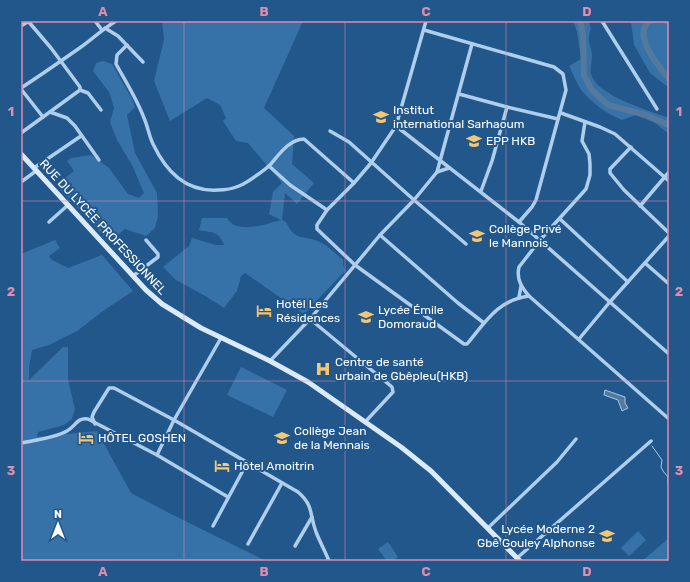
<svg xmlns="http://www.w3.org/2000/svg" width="690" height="582" font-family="Rubik,sans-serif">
  <rect width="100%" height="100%" fill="#22578b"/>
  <!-- green -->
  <g fill="#3672a8">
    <path d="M162,21h141l-39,87 30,28 -2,28 22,19 -17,21 -12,-11 -3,27 4,2c10,21 17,12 34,20 8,4 16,12 23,18v5l2,6 -41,43 -59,-41 -4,3 -4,15 -13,17 -17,-11 -31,-17 -13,-13 26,-21 3,-8 24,7h8c-5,-14 -11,-12 -25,-15l3,-12h25c9,17 40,6 54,2l-12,-6 4,-22 9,-9 -34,-40 -12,-2 -13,-20 3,-3 -6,-13 -13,-7 -37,23 -16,-40 10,-41z"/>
    <path d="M573,21h16l2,8c-5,11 0,15 1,26 0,6 -2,13 -1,19 5,21 56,36 75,43h3v17l-14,-11 -19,-8 -14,5c-15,-6 -29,-16 -40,-29 -5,-7 -9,-17 -13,-25l12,-7 -4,-27z"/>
    <path d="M631,21h38v67l-19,-15 -16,-28z"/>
    <path d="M103,61l9,3 20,35 3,8 -8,8 8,38 22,40 1,23 -3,12 -9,8 -21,-7 -16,13 -53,-57 18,-14 -7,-10 4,-3 20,-3 18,13 19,26 11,4 5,-5 -12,-28 -15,-25 -7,-18 4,-14 -5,-16 -16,-21 3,-8z"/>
    <path d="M55,240l5,8 -11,8 3,4 16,8 34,-13 31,36 -30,20 -26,20 -28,14 -17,5 -3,17v13l34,-33h5v33l7,29 -3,10 -8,6 -26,7 -1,5 60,-6 34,62 42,22 93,46h-245v-307z"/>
    <path d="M241,367l46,23 -14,27 -46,-22z"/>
    <path d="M638,531l8,9 -17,16 -8,-8z"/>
    <path d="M669,538v23h-27z"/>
    <path d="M388,542l10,15 -5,4h-6l-9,-12z"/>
  </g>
  <!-- water -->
  <path fill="#55799d" stroke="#a3caec" d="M605,390l20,7v6l3,5 -6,3 -4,-11 -14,-5z"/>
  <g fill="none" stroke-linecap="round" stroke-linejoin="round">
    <!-- stream -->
    <path stroke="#a3caec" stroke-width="1" d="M652,446l10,14 -1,7 2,4 5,6v5l1,5"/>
    <!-- river -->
    <g stroke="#55799d" stroke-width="6">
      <path d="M579,21l2,3 2,13 1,39 8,14 16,15 38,10 23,10"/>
      <path d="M650,21c-19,13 9,46 19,58"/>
      <path d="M666,21l3,1"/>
    </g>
    <!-- minor -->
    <g stroke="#afceeb" stroke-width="3.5">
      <path d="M28,21l23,27 29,39v3"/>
      <path d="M95,21l7,9"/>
      <path d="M426,21l-30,105 -25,37 -17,20 -27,27 -10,15v4l38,36 109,79h3c19,-23 31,-44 62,-48"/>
      <path d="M602,21l55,88"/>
      <path d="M21,26l8,-5"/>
      <path d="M105,28l13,8 25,26"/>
      <path d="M424,30l130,37 9,7 3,16 -30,110 -4,7 -13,15"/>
      <path d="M127,45l-10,10 -1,9c10,18 21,35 28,54 4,9 5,18 9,26 13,27 32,48 65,46 7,0 14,-1 21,-4 10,-4 21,-13 30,-20l21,19 37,25"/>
      <path d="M21,88c20,-13 40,-27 60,-41 11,-8 22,-18 35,-26"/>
      <path d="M21,89l22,28"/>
      <path d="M80,90l8,3 13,17"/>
      <path d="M459,94l48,13 -15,54 -11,30"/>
      <path d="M507,107l51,12"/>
      <path d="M50,112l17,6 8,8 24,34"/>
      <path d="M561,113l39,14 15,7 54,47"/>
      <path d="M585,122l-3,19 7,13 1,10v11l-4,14 -46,51 -21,27c-3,12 3,21 10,29l140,123"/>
      <path d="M396,126l123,96 150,132"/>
      <path d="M330,131l19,11 65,58 52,44"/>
      <path d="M21,133l59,-43"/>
      <path d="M631,147l-21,22v4l14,17 45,43"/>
      <path d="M269,166c9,-10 20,-27 35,-27l50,44"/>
      <path d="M34,168l47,-32"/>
      <path d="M437,172l12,-4"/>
      <path d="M21,182l15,-11"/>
      <path d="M640,206l29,-34"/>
      <path d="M560,219l68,63"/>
      <path d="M49,222l19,-17"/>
      <path d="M380,235l78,68 26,20"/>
      <path d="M645,263l24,21"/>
      <path d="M133,276l25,-19v-3l-12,-14"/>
      <path d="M519,297l2,-11"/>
      <path d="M310,319l82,68 1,5 -27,29"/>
      <path d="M579,339l30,-36 60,-67"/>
      <path d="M270,361l40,-42 70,-84 34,-35 23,-28 35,-128"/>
      <path d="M95,424l-3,-7 2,-5 15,-24h5l60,32 124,72c16,14 11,21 18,40 4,10 9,19 13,29"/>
      <path d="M21,443c15,-3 33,-5 46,-12 8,-4 10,-14 21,-12l69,36 71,42"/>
      <path d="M157,455l17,-35 47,-82"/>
      <path d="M213,526l34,-63"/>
      <path d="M488,529l2,-3 67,-64 19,-23"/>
      <path d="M248,544l34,-61"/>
      <path d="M295,546l17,-29"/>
      <path d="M517,558l134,-117"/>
    </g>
    <!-- secondary -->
    <path stroke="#daeaf8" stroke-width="5" d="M21,154l125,136 16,14 39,24 69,33 38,21 93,65 30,24 89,90"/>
  </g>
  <!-- grid -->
  <path fill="none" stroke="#e08cad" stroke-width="1" stroke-opacity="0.55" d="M184,21v540M345,21v540M506,21v540M21,201h648M21,381h648"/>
  <!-- icons -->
  <defs>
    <g id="school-bare" transform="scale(1.2)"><path d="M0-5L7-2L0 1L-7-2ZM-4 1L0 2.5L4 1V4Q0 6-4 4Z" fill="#f7c671" stroke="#22578b" stroke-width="2.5" paint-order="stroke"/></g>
    <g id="hotel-bare" transform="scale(1.2)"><path d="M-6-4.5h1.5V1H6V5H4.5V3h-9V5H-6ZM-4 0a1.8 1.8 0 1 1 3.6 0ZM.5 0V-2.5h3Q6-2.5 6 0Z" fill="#f7c671" stroke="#22578b" stroke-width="2.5" paint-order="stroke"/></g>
    <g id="hospital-bare" transform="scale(1.2)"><path d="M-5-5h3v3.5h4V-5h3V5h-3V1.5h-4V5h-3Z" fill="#f7c671" stroke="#22578b" stroke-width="2.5" paint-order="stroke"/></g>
  </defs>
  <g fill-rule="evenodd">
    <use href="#school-bare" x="381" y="117"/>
    <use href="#school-bare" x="474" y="141"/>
    <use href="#school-bare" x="477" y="236"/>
    <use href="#hotel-bare" x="264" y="311"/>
    <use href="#school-bare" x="366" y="317"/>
    <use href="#hospital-bare" x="323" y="369"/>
    <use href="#hotel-bare" x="86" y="438"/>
    <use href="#school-bare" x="282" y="438"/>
    <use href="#hotel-bare" x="222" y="466"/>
    <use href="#school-bare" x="607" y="536"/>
  </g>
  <g text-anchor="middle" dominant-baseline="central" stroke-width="4" stroke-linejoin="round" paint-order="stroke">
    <!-- poi labels -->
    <g font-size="12" fill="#fff" stroke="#22578b" text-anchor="start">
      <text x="393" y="110">Institut<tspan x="393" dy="14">international Sarhaoum</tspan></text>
      <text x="486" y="141">EPP HKB</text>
      <text x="489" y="229">Collège Privé<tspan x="489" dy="14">le Mannois</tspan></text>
      <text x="276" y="304">Hotêl Les<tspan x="276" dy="14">Résidences</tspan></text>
      <text x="378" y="310">Lycée Émile<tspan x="378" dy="14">Domoraud</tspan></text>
      <text x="335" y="362">Centre de santé<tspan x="335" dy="14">urbain de Gbêpleu(HKB)</tspan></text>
      <text x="294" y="431">Collège Jean<tspan x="294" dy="14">de la Mennais</tspan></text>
      <text x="98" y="438">HÔTEL GOSHEN</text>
      <text x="234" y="466">Hôtel Amoitrin</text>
      <text x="595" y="529" text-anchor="end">Lycée Moderne 2<tspan x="595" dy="14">Gbê Gouley Alphonse</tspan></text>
    </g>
    <!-- street labels -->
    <g font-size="12" fill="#fff" stroke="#22578b">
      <text transform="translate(103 227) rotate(47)">RUE DU LYCÉE PROFESSIONNEL</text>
    </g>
  </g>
  <!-- border -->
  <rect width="690" height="582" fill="none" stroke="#22578b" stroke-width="44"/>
  <!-- north arrow -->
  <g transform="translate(58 524)" stroke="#22578b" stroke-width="3" paint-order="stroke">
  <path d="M0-3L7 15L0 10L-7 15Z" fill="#ffffff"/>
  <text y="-6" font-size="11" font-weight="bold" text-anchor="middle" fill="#ffffff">N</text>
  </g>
  <rect x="22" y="22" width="646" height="538" fill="none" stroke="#e08cad" stroke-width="1.5"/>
  <g font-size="13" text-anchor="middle" font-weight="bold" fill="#e08cad">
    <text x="103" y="16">A</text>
    <text x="264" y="16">B</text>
    <text x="426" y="16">C</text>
    <text x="587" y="16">D</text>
    <text x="11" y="116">1</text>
    <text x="679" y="116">1</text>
    <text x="11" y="296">2</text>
    <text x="679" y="296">2</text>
    <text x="11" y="475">3</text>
    <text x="679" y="475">3</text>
    <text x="103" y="576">A</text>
    <text x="264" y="576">B</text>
    <text x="426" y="576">C</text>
    <text x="587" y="576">D</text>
  </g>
</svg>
